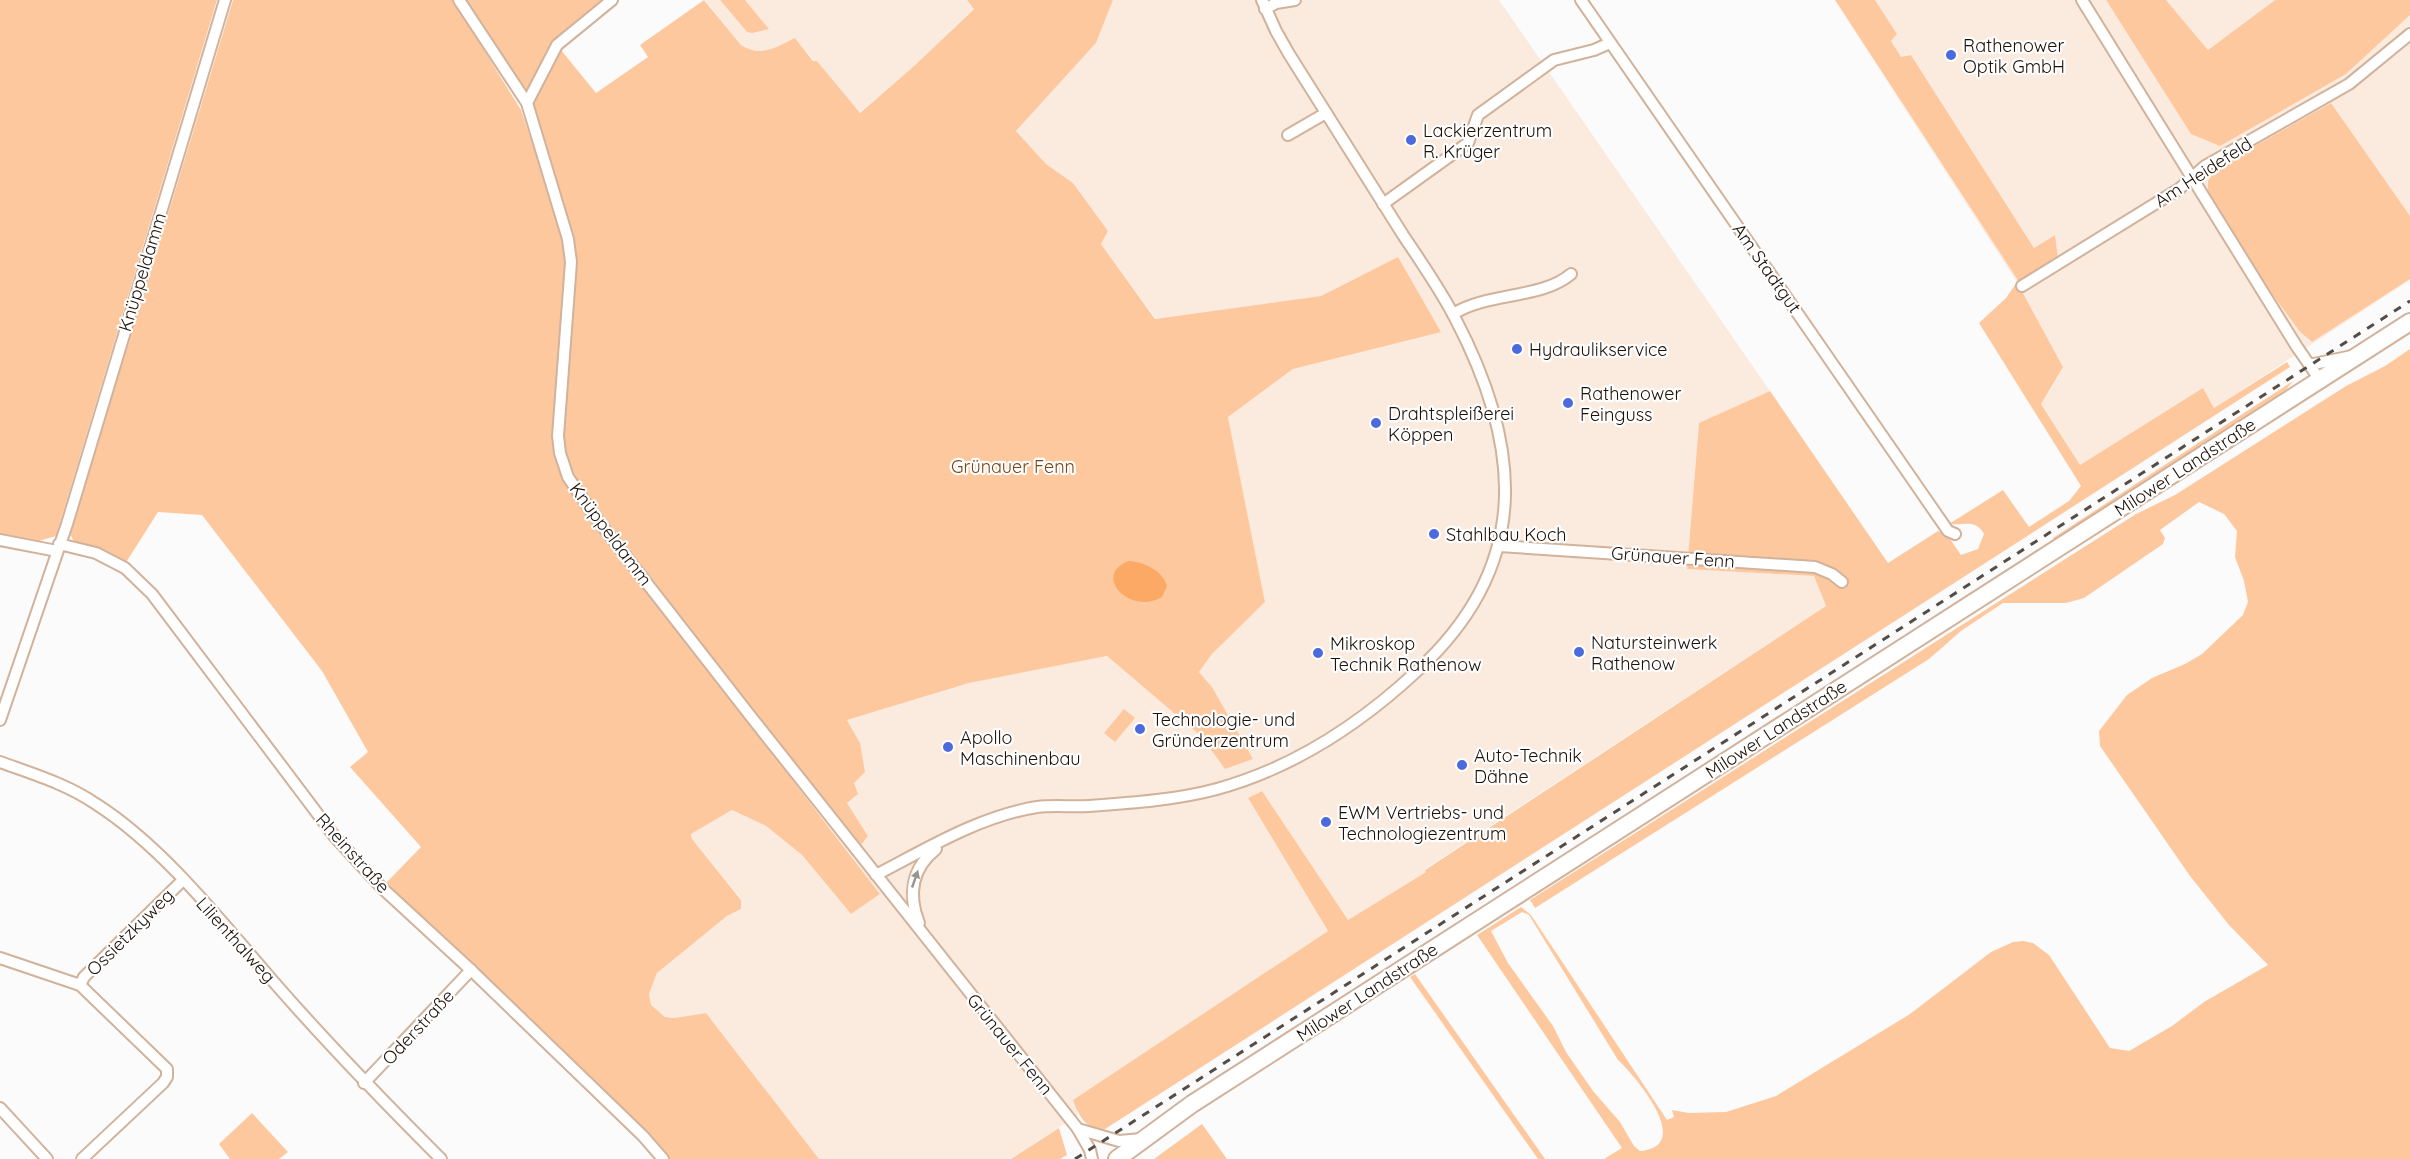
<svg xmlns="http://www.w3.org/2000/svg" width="2410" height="1159" font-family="Quicksand,sans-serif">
  <rect width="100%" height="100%" fill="#fbfbfb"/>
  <!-- built -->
  <g fill="#fbebdf">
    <path d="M705,0h15l27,32 22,-3 -24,-29h222l7,8 -60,58 -55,47 -64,-75 -28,14 -18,-2 -8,-5z"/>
    <path d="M1113,0h386l271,391 -71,33 -12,145 127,7 12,30 -266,174 -135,89 1,3 -78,48 -86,-129 -14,7 80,133 -254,169 4,15 -67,44h-192l-113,-146 -32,5 -9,-1 -14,-12 -2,-11 8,-21 70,-57 14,-7v-10l-49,-60 -1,-5 41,-24 34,16 36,29 49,59 29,-20 -57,-76 8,-7 30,34 7,-9 -21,-33 7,-20 6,-40 -13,-23 122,-37 138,-27 94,80 24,33 -13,-82 -13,-15 13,-18 53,-52 -37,-185 65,-48 148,-38 -79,-56 -41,21 -165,23 -55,-75 7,-13 -35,-48 -27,-19 -30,-33 80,-88z"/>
    <path d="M1834,0l185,282 36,-47 -21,13 -123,-193 -10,3 -10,-17 6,-7 -22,-34h231l85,133 155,-59 64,-59v201l-80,-113 -122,90 61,97 31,42 11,10 99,-63v1l-196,128 -11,-19 -123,76 -39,-61 22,-37 -46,-85z"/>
    <path d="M2166,0h109l-67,50z"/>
  </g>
  <!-- green -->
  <g fill="#fec89f" fill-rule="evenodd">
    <path d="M0,0h217l-161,536 -17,5 -39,-7z"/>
    <path d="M233,0h220l68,110 44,130 2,31 -13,163 35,81 291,379 -29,20 -49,-59 -36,-29 -34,-16 -41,24 1,5 49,61v9l-14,7 -70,57 -8,21 2,11 14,12 9,1 32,-5 113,146h-151l-184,-185 -98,-91 35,-36 -71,-80 18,-15 -46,-81 -120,-156 -44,-3 -33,52 -29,-15 -22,-7 -5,-10 70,-222z"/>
    <path d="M465,0h137l-50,42 -26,50z"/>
    <path d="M704,0l37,45c20,13 35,2 54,-7l18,23h4l43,52 54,-47 60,-57 -7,-9h146l-17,43 -80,88 30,33 27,19 35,48 -7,13 54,75 166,-23 77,-39 43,75 -148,37 -65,48 37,185 -53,52 -13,18 13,15 41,72 -28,10 -24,-33 -94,-80 -138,27 -122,37 13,23 5,29 -11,11 4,11 -11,9 21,33 -7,9 -30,-34 -250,-324 -17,-34 -1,-18 14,-175 -3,-24 -42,-127 1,-6 28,-53 35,43 52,-36 -8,-12z"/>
    <path d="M720,0h25l24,29 -17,4 -5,-1z"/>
    <path d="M1835,0h40l22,34 -6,7 10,16 10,-2 123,193 21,-13 3,24 -39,23z"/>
    <path d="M2106,0h60l42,50 67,-50h135v15l-64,59 -126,72 -29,-12z"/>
    <path d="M2331,103l79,113v63l-98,63 -12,-10 -31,-42 -61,-97v-12l6,-12z"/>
    <path d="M2017,282l46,85 -22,37 39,61 123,-77 11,20 73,-46 3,5 -1188,764c-17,-4 -24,-16 -29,-31l255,-169 -80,-133 14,-7 86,129 78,-48 -1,-2 401,-264 -12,-30 -127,-7 12,-146 71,-32 118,172 50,-32 10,5 13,19 17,-6 6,-15c-9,-16 -20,-8 -35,-10l54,-34 26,37 40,-26 12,-15 -102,-163 27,-25z"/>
    <path d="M2410,349v810h-806l18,-11 -145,-213 44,-28 10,8 16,24 120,181 7,-3 -2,-7 17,3 37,-1 50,-16 134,-82 81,-62 22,-10 10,-1 10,2 16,12 61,93 19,3 43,-25 32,-24 64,-37 -39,-40 -39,-49 -90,-130 -1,-15 28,-36 25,-17 33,-14 17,-10 41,-39 5,-13 -4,-21 -9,-24 2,-26 -13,-17 -25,-12 -39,28 5,8 -2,6 -79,54 -18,5h-63l-42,28 -32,28 -394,249 -5,-8 606,-386 39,-19 171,-109 39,-20zM1522,912l7,3 89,145c18,17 77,86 22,91l-6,-5 -14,-24 -27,-31 -27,-39 -13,-26 -45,-63 -17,-32z"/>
    <path d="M2293,381l-11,14 -226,148 -3,-5z"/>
    <path d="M1124,709l11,9 -20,24 -11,-9z"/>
    <path d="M1415,974l130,185h-7l-128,-182z"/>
    <path d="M252,1113l36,39 -9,7h-49l-11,-15z"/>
    <path d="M1202,1124l25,35h-73z"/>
    <path d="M1059,1128l8,27 -7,4h-49z"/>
  </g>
  <!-- water -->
  <path fill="#fca966" d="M1129,561c15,1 33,9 38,25l-5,11c-32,19 -71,-22 -33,-36z"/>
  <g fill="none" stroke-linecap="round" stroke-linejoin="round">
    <!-- minor casing -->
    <g stroke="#d1b29b" stroke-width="14">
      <g id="minor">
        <path d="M459,0l68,103 41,136 3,23 -13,174 2,17 8,24 25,37 159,204 326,411 12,21 2,9"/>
        <path d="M1581,0l367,531 7,3"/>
        <path d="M2082,0l215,347 23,33"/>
        <path d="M1265,9l11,-6 19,-3"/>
        <path d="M527,103l30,-58 55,-45"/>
        <path d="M1288,135l38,-22"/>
        <path d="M1383,204l85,-61 10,-28 76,-55 40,-10 16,-7"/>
        <path d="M2022,286l157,-97 26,-23 144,-82 61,-50"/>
        <path d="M1453,314c35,-22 89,-15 118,-40"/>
        <path d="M2309,365l43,-9"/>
        <path d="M0,540l57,11"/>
        <path d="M59,544l37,9 29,15 27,26 183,243 46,50 90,83 172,166 20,23"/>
        <path d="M1499,546l316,21 17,7 10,8"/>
        <path d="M0,720l67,-196 158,-524"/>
        <path d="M0,762c33,12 67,22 96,42 66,42 125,117 176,176 54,62 111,121 169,179"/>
        <path d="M876,875c50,-26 104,-59 161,-68 17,-2 34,0 52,-1 42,-3 87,-6 128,-17 76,-21 142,-64 200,-118 115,-105 106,-223 38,-353 -15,-29 -34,-56 -52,-83 -38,-60 -76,-121 -114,-181l-13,-23 -14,-31"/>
        <path d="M919,923c-11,-28 -8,-54 17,-74"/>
        <path d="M0,958l80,27 87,84v8l-4,6 -81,76"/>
        <path d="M80,985l4,-8 99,-97"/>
        <path d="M364,1083l107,-113"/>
        <path d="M0,1108l47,51"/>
        <path d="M1078,1129l41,12 23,-2"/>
      </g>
    </g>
    <!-- primary casing -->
    <g stroke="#d1b29b" stroke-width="20">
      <path id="primary" d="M1117,1159l75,-55 1218,-782"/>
    </g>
    <!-- minor -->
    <use href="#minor" stroke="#fff" stroke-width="10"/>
    <!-- primary -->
    <use href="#primary" stroke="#fff" stroke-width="16"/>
    <!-- rail -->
    <path stroke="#544c46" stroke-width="3" stroke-dasharray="8 8" stroke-linecap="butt" d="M1075,1159l1335,-858"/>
  </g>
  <!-- one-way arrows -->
  <defs><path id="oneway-solid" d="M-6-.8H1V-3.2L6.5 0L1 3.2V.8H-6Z" transform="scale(1.5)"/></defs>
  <use fill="#999490" href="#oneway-solid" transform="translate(915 879) rotate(-71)"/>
  <!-- markers -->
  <g fill="#4a6ade" stroke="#fff" stroke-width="2">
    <circle cx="1951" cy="55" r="6"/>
    <circle cx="1411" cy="140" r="6"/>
    <circle cx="1517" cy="349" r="6"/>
    <circle cx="1568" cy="403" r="6"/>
    <circle cx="1376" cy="423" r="6"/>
    <circle cx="1434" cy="534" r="6"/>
    <circle cx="1579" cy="652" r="6"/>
    <circle cx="1318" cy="653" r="6"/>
    <circle cx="1140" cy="729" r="6"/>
    <circle cx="948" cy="747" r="6"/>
    <circle cx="1462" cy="765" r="6"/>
    <circle cx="1326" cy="822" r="6"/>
  </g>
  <g text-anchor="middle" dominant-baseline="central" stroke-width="4.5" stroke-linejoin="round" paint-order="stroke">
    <!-- poi labels -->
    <g font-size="18" fill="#1c1109" stroke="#fff" text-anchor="start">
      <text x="1963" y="45">Rathenower<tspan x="1963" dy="21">Optik GmbH</tspan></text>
      <text x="1423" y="130">Lackierzentrum<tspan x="1423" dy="21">R. Krüger</tspan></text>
      <text x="1529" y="349">Hydraulikservice</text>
      <text x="1580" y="393">Rathenower<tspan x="1580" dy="21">Feinguss</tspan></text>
      <text x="1388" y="413">Drahtspleißerei<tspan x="1388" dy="21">Köppen</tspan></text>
      <text x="1446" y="534">Stahlbau Koch</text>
      <text x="1591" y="642">Natursteinwerk<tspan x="1591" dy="21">Rathenow</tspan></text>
      <text x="1330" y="643">Mikroskop<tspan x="1330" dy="21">Technik Rathenow</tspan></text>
      <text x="1152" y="719">Technologie- und<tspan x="1152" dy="21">Gründerzentrum</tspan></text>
      <text x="960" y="737">Apollo<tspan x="960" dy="21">Maschinenbau</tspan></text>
      <text x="1474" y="755">Auto-Technik<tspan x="1474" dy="21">Dähne</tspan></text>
      <text x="1338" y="812">EWM Vertriebs- und<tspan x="1338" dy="21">Technologiezentrum</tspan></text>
    </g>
    <!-- street labels -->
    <g font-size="18" fill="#1c1109" stroke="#fff">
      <text transform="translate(2203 172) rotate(-33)">Am Heidefeld</text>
      <text transform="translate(1767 268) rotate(55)">Am Stadtgut</text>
      <text transform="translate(142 272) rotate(-73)">Knüppeldamm</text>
      <text transform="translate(2185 467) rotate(-33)">Milower Landstraße</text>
      <text transform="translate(611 534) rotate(53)">Knüppeldamm</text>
      <text transform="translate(1673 557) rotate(4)">Grünauer Fenn</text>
      <text transform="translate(1776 729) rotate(-33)">Milower Landstraße</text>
      <text transform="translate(353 853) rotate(48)">Rheinstraße</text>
      <text transform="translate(130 932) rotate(-45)">Ossietzkyweg</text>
      <text transform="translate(236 940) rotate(48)">Lilienthalweg</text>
      <text transform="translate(1367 992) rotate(-33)">Milower Landstraße</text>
      <text transform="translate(418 1027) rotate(-47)">Oderstraße</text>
      <text transform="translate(1010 1044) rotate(51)">Grünauer Fenn</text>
    </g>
    <!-- park labels -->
    <g font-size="18" fill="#7b4514" stroke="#fff">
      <text x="1013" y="466">Grünauer Fenn</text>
    </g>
  </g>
</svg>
